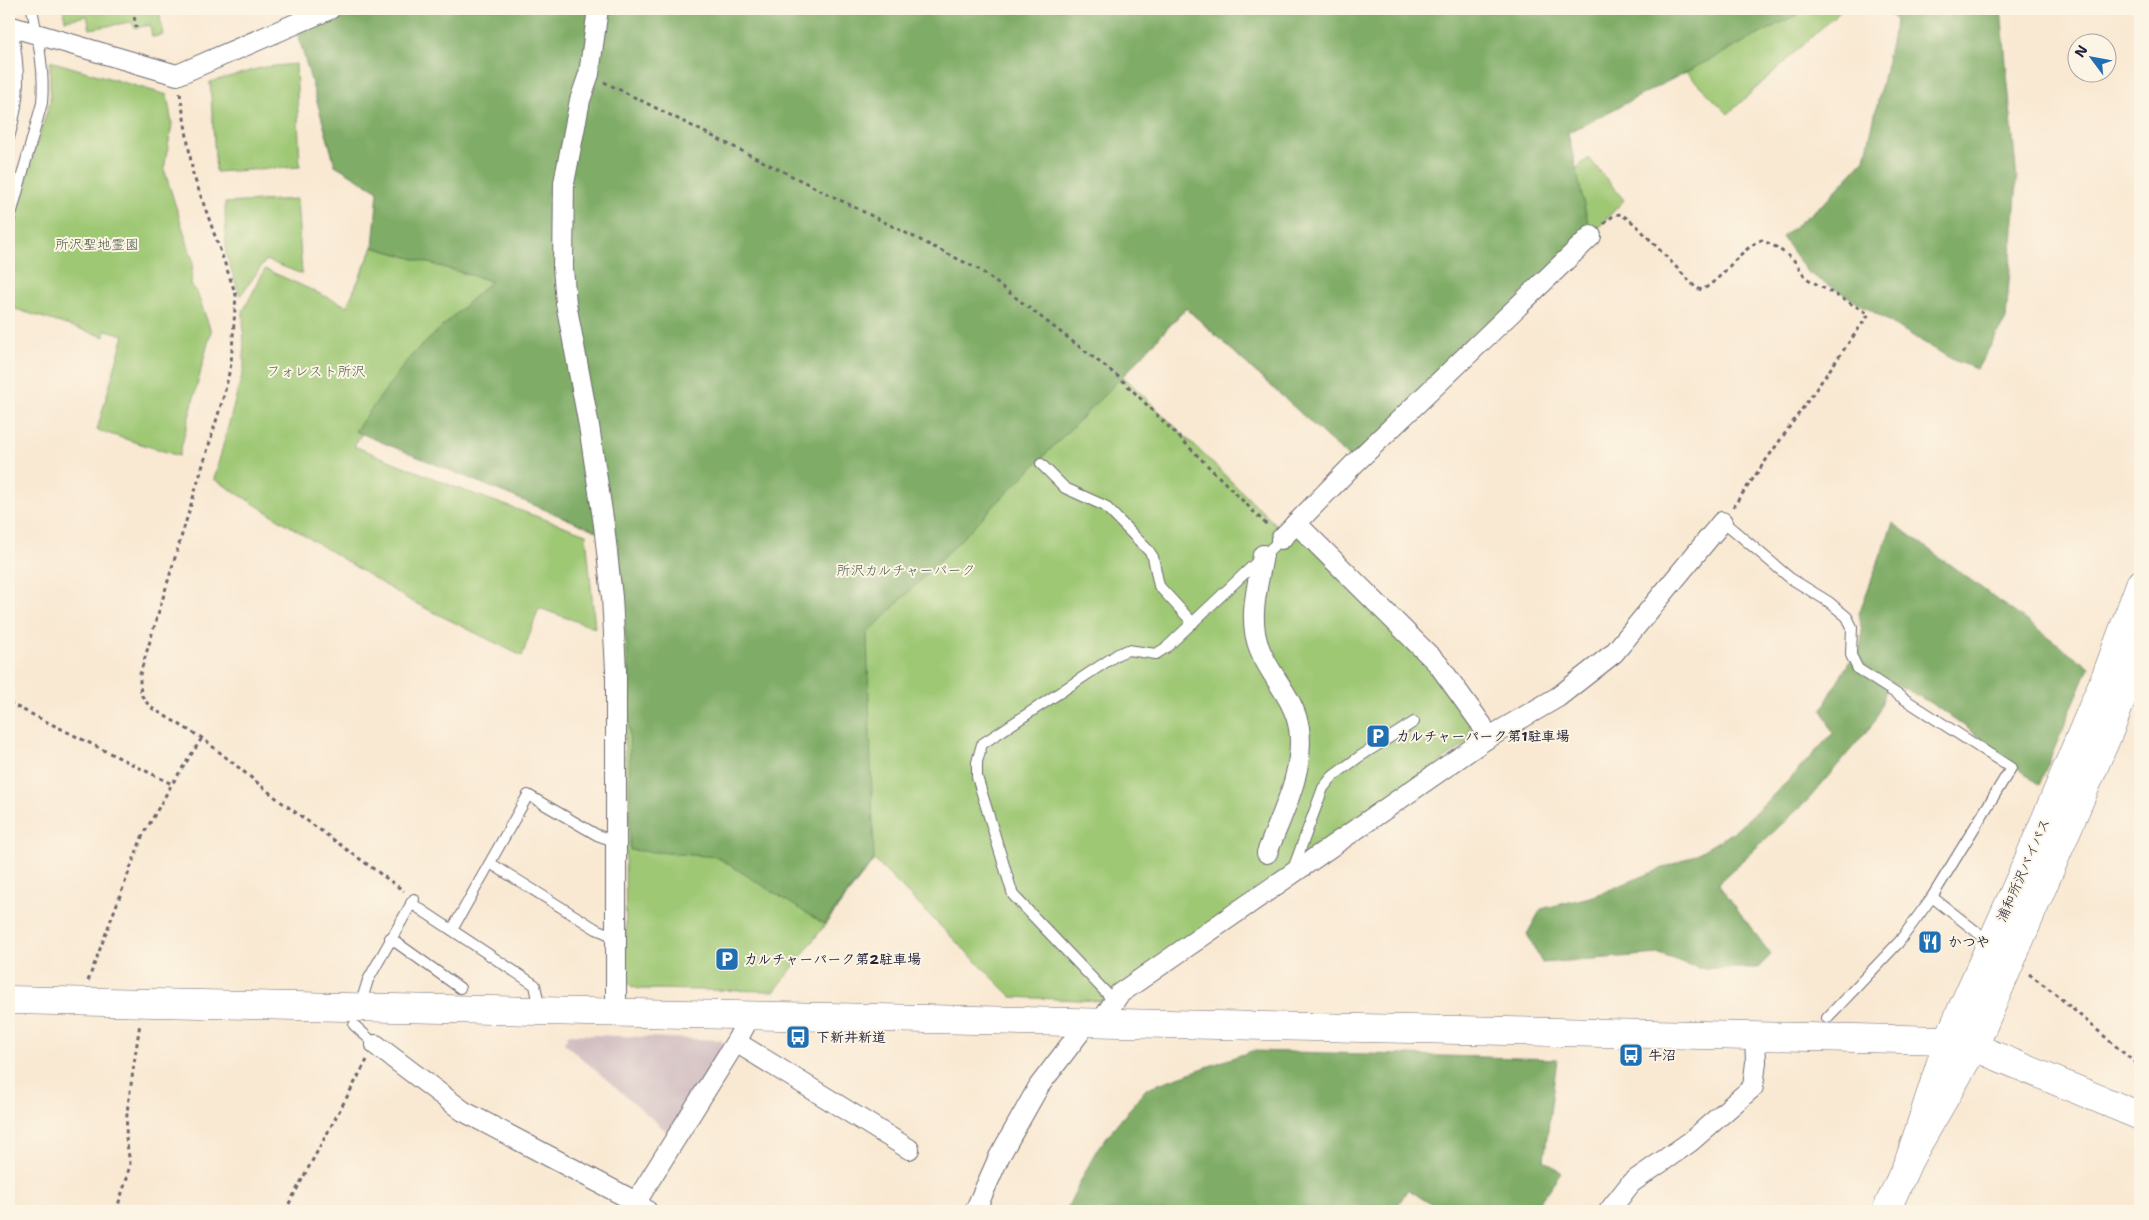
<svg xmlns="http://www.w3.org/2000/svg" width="2149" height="1220" font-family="'Shantell Sans','Klee One',sans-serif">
  <rect width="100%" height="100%" fill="#fcf5e5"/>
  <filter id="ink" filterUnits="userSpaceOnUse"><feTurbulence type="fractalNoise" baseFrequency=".02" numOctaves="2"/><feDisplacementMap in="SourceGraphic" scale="10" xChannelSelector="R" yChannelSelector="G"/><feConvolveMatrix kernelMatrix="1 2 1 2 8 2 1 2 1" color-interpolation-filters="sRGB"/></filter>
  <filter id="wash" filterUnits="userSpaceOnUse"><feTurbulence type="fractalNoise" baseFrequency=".0096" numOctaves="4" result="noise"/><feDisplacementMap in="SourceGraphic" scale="20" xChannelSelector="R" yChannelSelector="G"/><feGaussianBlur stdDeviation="1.12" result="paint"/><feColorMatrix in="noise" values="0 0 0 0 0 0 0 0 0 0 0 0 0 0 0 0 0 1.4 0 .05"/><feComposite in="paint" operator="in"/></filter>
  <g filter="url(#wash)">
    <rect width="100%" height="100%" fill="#f9e9d3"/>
    <!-- industrial -->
    <path fill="#d2bec2" d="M569,1034l152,6 4,9 -54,86 -107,-92z"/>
    <!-- green -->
    <g fill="#9fc874" stroke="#607558">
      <path d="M63,9h96l4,26 -11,2 -2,-12 -15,3 -4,-6 -41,7 -3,-13 -22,4z"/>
      <path d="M363,9l1187,179 39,-30 35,42 -33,36 -236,227 -169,-155 -63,68 155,151 19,4 140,142 33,48v13l-4,10 -365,257 -89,-4 -138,-137 -99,131 -136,-2 -8,-3 -5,-5 -2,-303 -47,-399 -242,-114 -36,-128z"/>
      <path d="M1707,9h135l-114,105 -42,-42 24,-52z"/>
      <path d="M50,61l117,34 5,29 -8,45 29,92 -2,23 6,9 14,38 -32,125 -82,-26 27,-95 -18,-5 -1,7 -96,-30v-71l41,-135z"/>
      <path d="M296,64l4,103 -84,5 -6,-90 54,-15z"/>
      <path d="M297,199l5,75 -36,-14 -26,36 -14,-42 -1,-51z"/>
      <path d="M373,247l119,34 -83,77 -55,88 106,43 126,45 9,94 -56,-20 -17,48 -113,-56 -195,-121 30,-111 -1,-57 22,-42 82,37z"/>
    </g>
    <!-- forest -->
    <g fill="#7fac66" stroke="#506750">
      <path d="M294,9h1514l-240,124 23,103 -236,227 -169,-155 -63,68 -256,258 7,225 -50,65 -107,-67 -87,-7 -1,-182 -11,-128 -263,-109 54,-73 82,-77 -118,-34 5,-56 -43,-26 -40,-141z"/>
      <path d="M1884,9h117l16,172 -11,138 -29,50 -24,-9 -146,-88 -25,-35 44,-36 39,-42 31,-139z"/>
      <path d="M1893,523l196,144 -50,118c-47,-38 -94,-79 -150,-104l-13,39 -68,80 -90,83 53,72 -13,13h-60l-39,-14 -117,9 -15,-29 14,-25 53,-13 99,-40 41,-24 53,-50 46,-49 -11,-24 27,-47 11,-11 2,-18 -3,-20z"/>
      <path d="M1252,1051l305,8 -13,101 17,12 -28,39h-92l-33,-22 -14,22h-327l1,-5 29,-57 50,-61z"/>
    </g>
  </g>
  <g filter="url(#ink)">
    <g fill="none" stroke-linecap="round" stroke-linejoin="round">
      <!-- lane casing -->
      <g stroke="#6d6870" stroke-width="12">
        <g id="lane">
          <path d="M9,138c12,-42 11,-68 3,-111"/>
          <path d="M9,222l33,-119c3,-32 -4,-63 -10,-94"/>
          <path d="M1041,464l24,24 40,18 44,45 4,6 6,29 34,37"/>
          <path d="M1722,522l9,6 59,50 39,24 18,15 5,10 -1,28 7,14 153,99 -79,129 -33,45 -72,76"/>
          <path d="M490,863l106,66 19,8"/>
          <path d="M1293,869l30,-81 10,-12 26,-19 55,-35"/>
          <path d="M1932,897l59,46"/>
          <path d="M411,903l124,82 5,25"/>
          <path d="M452,930l76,-135 69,40 17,6"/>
          <path d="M390,938l70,50"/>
          <path d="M1114,1001l-101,-106 -36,-118v-15l5,-18 136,-90 10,-4 28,4 11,-7 114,-108"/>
          <path d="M360,1006l8,-26 46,-81"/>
          <path d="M354,1025l22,20"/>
        </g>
      </g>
      <!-- street casing -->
      <g stroke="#6d6870" stroke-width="22">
        <g id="street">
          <path d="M598,9l-9,65 -9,26 -16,83 -1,85 3,35 23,123 15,99 8,72 4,73v343"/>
          <path d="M9,26l168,49 153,-66"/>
          <path d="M1296,523l142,141 44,61 4,14"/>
          <path d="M1281,539l74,-76 236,-227"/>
          <path d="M1263,555c-5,30 -16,65 -3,95 11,27 34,48 39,78 6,44 -17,85 -32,125"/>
          <path d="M1101,1022l18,-28 367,-255 72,-42 56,-44 108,-131"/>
          <path d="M736,1042l173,107"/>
          <path d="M376,1045l87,66 173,91 11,9"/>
          <path d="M636,1202l101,-162 13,-24"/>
          <path d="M975,1211l24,-54 40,-71 48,-63"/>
          <path d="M1609,1211l22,-28 59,-41 63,-55 3,-25 -1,-25"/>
        </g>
      </g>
      <!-- secondary casing -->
      <g stroke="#6d6870" stroke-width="29">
        <path id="secondary" d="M9,1000l1939,40 26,7 166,69"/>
      </g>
      <!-- highway casing -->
      <g stroke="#6d6870" stroke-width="29">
        <g id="highway">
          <path d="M1910,1158l38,-118 79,-177 80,-190 33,-89"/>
          <path d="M1886,1211l24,-53 64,-111 138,-322 28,-76"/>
        </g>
      </g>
      <!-- path -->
      <g stroke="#6d6870" stroke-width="3" stroke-dasharray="4 4" stroke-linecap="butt">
        <path d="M133,9l3,19"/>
        <path d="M604,82l376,188 140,108 148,148"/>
        <path d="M180,93l13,81 43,121 -5,69 -7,31 -84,279v13l2,9 8,11 52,31 78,63 124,90"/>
        <path d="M1604,224l10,-9 7,-1 15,11 60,63 6,2c23,-13 36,-40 60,-50l14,7 17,12 13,19 63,36 -136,193"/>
        <path d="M9,703l163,81 30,-46"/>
        <path d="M2029,974l23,17 88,76"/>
        <path d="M88,981l54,-144 30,-53"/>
        <path d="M116,1211l11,-33 3,-15 -4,-25 1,-26 13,-89"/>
        <path d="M285,1211l82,-151"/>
      </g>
      <!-- lane -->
      <use href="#lane" stroke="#fff" stroke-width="10"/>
      <!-- street -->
      <use href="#street" stroke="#fff" stroke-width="20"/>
      <!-- secondary -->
      <use href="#secondary" stroke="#fff" stroke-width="28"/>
      <!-- highway -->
      <use href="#highway" stroke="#fff" stroke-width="28"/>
    </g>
  </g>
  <!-- icons -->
  <defs>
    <g id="parking-square" transform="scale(1.25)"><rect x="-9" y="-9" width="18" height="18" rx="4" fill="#1f6fb2" stroke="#fcf5e5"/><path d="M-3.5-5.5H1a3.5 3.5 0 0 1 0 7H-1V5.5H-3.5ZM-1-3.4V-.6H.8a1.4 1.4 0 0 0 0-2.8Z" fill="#fff"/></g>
    <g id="restaurant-square" transform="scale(1.25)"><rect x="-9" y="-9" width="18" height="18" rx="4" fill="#1f6fb2" stroke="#fcf5e5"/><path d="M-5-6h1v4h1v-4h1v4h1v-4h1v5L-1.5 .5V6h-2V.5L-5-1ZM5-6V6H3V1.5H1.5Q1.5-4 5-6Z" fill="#fff"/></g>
    <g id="bus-square" transform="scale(1.25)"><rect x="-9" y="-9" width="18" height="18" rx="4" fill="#1f6fb2" stroke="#fcf5e5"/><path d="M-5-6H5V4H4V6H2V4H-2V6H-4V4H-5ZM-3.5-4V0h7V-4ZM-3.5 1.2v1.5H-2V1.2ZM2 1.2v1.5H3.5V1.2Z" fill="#fff"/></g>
  </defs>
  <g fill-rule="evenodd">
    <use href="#parking-square" x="1378" y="736"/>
    <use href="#restaurant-square" x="1930" y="942"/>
    <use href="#parking-square" x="727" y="959"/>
    <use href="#bus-square" x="798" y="1037"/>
    <use href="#bus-square" x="1631" y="1055"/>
  </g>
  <g text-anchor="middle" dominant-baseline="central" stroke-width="4" stroke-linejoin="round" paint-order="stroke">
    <!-- park labels -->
    <g font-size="14" fill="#4e5c4f" stroke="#fcf5e5">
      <text x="97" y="244">所沢聖地霊園</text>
      <text x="316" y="371">フォレスト所沢</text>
      <text x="906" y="570">所沢カルチャーパーク</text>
    </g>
    <!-- poi labels -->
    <g font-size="14" font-weight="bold" fill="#22223b" stroke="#fcf5e5" text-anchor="start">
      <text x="1396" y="736">カルチャーパーク第1駐車場</text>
      <text x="1948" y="942">かつや</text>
      <text x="744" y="959">カルチャーパーク第2駐車場</text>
      <text x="816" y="1037">下新井新道</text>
      <text x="1648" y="1055">牛沼</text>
    </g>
    <!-- street labels -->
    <g font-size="14" fill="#22223b" stroke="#fcf5e5">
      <text transform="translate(2023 870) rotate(-66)">浦和所沢バイパス</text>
    </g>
  </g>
  <!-- margin -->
  <rect width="2149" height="1220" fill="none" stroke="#fcf5e5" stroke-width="30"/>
  <!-- north arrow -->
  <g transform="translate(2092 58) rotate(302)"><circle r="24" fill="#fcf5e5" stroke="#a5a1a1"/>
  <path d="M0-4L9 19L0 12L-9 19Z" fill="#1f6fb2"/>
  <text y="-8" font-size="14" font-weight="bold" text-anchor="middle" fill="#22223b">N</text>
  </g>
</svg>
